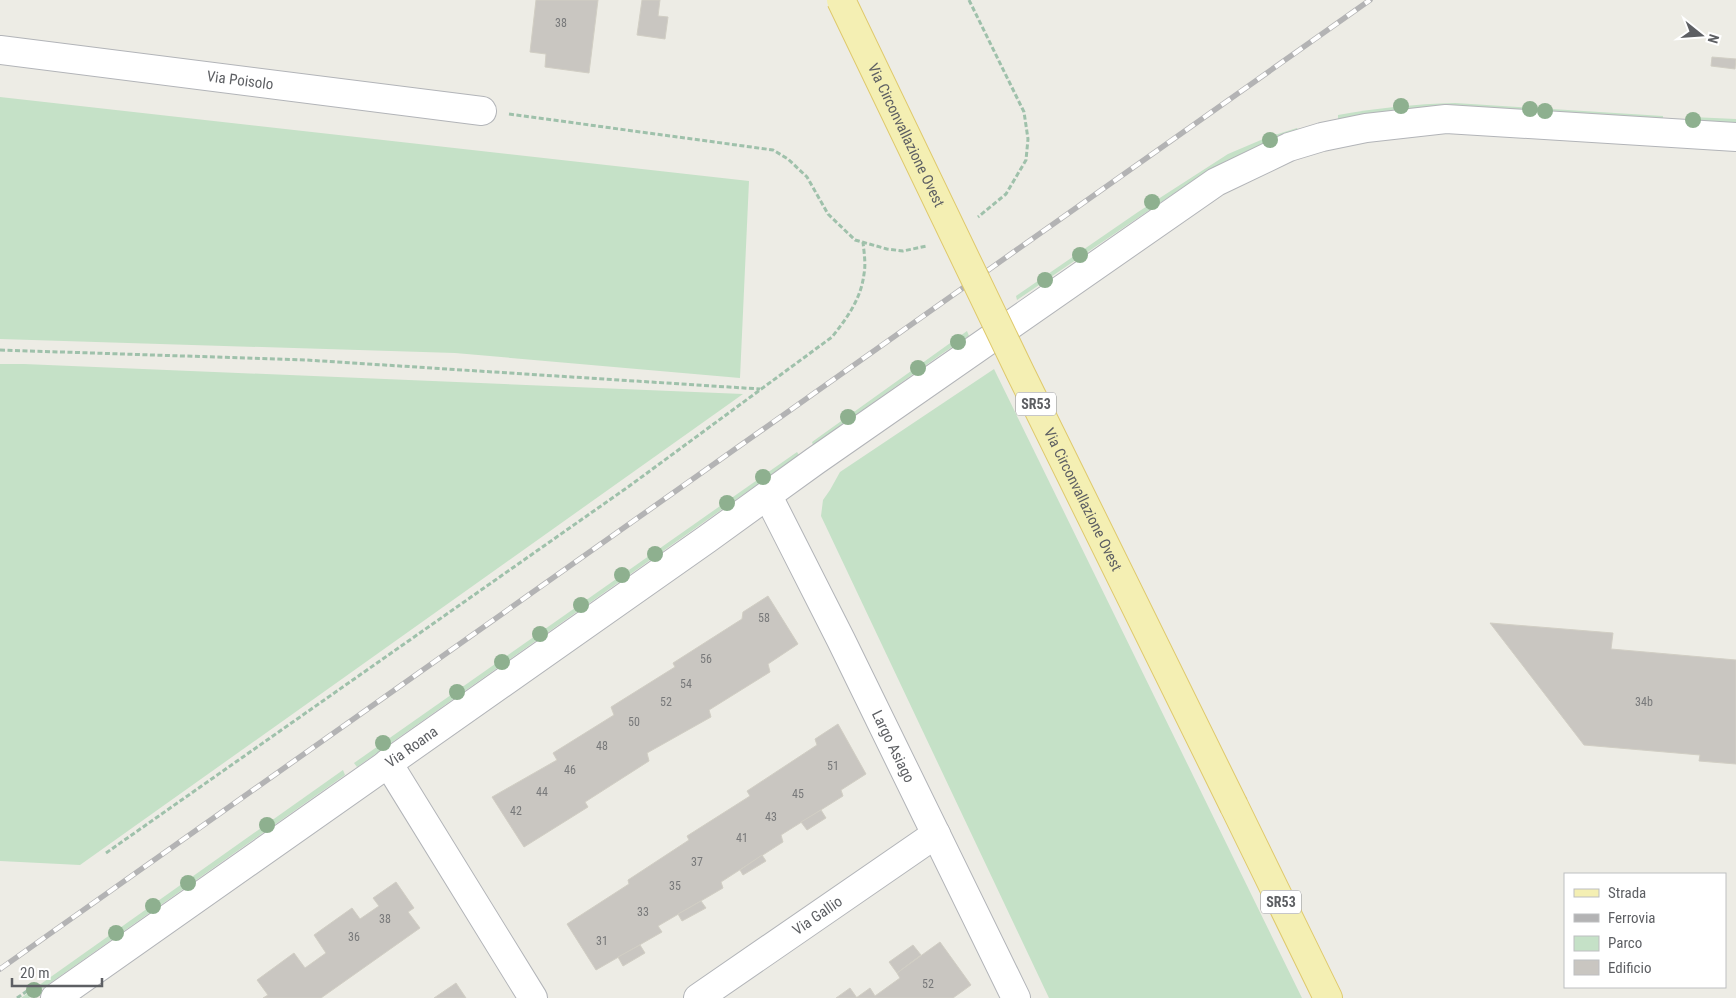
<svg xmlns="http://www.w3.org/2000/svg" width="1736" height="998" font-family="'Roboto Condensed',sans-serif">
  <rect width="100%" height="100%" fill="#edece5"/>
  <!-- green -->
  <g fill="#c5e1c7">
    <path d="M0,97l749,84 -9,197 -285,-25 -455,-14z"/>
    <path d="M1455,103l208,13v7l-325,-1v-7c39,-7 77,-11 117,-12z"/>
    <path d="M1692,117l44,2v6l-44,-2z"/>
    <path d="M1297,128l2,3 -71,29 -30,17 -181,123 -1,-4 122,-84 90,-58 40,-17z"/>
    <path d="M967,331l2,5 -26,17 -130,92 -1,-3z"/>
    <path d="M0,364h24l719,30 -663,471 -80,-4z"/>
    <path d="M994,369l308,629h-253l-228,-482 2,-16 7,-10 10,-18z"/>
    <path d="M797,452l2,3 -442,312 -3,-4z"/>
    <path d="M343,770l2,5 -316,223h-8z"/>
  </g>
  <!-- building -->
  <g fill="#c9c6c1" stroke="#d1cec4">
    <path d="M536,0h62l-9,73 -44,-6 1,-13 -16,-2z"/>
    <path d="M642,0h18l-2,16 10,1 -3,22 -28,-4z"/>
    <path d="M1712,57l24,2 -1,10 -24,-3z"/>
    <path d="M768,596l30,48 -30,20 2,8 -61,38 2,7 -64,36 2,8 -64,41 3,5 -64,40 -32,-50 65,-37 -4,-7 61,-38 -3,-8 64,-40 -2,-4 69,-44 1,-7z"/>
    <path d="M1490,623l123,10 -2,16 125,11v104l-37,-3 1,-6 -116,-10z"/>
    <path d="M838,724l28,50 -25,16 2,6 -62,39 2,7 -62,40 2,6 -65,38 4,6 -66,38 -29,-46 62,-40 -1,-4 61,-40 -2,-4 63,-40 -3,-5 70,-46 -2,-6z"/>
    <path d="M821,810l5,8 -19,12 -6,-8z"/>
    <path d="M762,855l4,6 -23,14 -3,-5z"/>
    <path d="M396,882l18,26 -6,4 12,16 -99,70h-58l5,-3 -11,-15 37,-27 11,15 21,-15 -12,-18 38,-27 8,11 19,-13 -6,-8z"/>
    <path d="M701,901l5,7 -24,13 -4,-7z"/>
    <path d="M940,942l31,43 -18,13h-97l14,-10 5,8 25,-18 -3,-5z"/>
    <path d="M640,945l5,8 -22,13 -5,-9z"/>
    <path d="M913,945l8,10 -24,18 -8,-11z"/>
    <path d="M456,983l10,15h-32z"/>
    <path d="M850,988l7,10h-21z"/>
  </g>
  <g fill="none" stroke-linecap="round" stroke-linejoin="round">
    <!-- minor casing -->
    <g stroke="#b2b4b8" stroke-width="30">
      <g id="minor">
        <path id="s1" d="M0,50l482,61"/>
        <path id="s2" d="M768,496l73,144 175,358"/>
        <path d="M388,763l145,235"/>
        <path id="s3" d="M55,998l652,-459 108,-78 401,-279 73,-35 33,-10 44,-9 80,-9 290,18"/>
        <path id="s4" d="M698,998l238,-164"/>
      </g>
    </g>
    <!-- major casing -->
    <g stroke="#dfc96c" stroke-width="30">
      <path id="major" d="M1234,806l94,192"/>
    </g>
    <!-- path -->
    <g stroke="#9fc1ab" stroke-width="3" stroke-dasharray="5 2.5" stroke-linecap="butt">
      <path d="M969,0l55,112 4,27 -2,21 -20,34 -28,23"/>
      <path d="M509,114l264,36 15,9 19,18 21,37 27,26 32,9 16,2 24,-5"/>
      <path d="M0,350l306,10 454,29"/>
      <path d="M106,853l522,-366 204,-150c15,-19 29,-38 32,-63 2,-10 0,-22 -1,-32"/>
      <path d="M17,998l10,-7"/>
    </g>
    <!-- minor -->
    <use href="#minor" stroke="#fff" stroke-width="28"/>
    <!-- major -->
    <use href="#major" stroke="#f4efb3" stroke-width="28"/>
    <!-- rail casing -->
    <g stroke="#b3b3b4" stroke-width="5.5">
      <path id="rail" d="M0,969l1370,-969"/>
    </g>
    <!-- rail -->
    <use href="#rail" stroke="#fff" stroke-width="4" stroke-dasharray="11" stroke-linecap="butt"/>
    <!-- major-bridge casing -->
    <g stroke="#dfc96c" stroke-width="30" stroke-linecap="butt">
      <g id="major-bridge">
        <path id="s5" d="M841,0l179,372 214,434"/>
      </g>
    </g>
    <!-- major-bridge -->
    <use href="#major-bridge" stroke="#f4efb3" stroke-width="28"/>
  </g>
  <!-- trees -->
  <g fill="#8eb08f">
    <circle cx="1401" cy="106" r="8"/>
    <circle cx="1530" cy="109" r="8"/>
    <circle cx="1545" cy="111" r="8"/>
    <circle cx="1693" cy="120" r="8"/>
    <circle cx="1270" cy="140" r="8"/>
    <circle cx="1152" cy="202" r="8"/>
    <circle cx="1080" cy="255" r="8"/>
    <circle cx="1045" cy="280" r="8"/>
    <circle cx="958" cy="342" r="8"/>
    <circle cx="918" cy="368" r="8"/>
    <circle cx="848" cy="417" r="8"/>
    <circle cx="763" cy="477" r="8"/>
    <circle cx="727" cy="503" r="8"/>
    <circle cx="655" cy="554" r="8"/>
    <circle cx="622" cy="575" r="8"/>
    <circle cx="581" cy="605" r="8"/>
    <circle cx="540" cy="634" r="8"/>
    <circle cx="502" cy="662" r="8"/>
    <circle cx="457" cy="692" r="8"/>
    <circle cx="383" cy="743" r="8"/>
    <circle cx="267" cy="825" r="8"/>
    <circle cx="188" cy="883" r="8"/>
    <circle cx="153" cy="906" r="8"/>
    <circle cx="116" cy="933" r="8"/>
    <circle cx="34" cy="990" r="8"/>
  </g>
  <g text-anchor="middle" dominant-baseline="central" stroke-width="5" stroke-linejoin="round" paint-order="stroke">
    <!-- number labels -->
    <g font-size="12" fill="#78797a">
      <text x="561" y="23">38</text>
      <text x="764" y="618">58</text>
      <text x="706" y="659">56</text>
      <text x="686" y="684">54</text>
      <text x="666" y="702">52</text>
      <text x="1644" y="702">34b</text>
      <text x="634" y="722">50</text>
      <text x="602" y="746">48</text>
      <text x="833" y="766">51</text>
      <text x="570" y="770">46</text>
      <text x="542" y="792">44</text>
      <text x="798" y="794">45</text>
      <text x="516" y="811">42</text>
      <text x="771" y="817">43</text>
      <text x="742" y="838">41</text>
      <text x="697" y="862">37</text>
      <text x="675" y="886">35</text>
      <text x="643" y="912">33</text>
      <text x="385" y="919">38</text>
      <text x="354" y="937">36</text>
      <text x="602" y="941">31</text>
      <text x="928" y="984">52</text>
    </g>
    <!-- shield labels -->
    <g fill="#fff" stroke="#8e8f92" stroke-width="1">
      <rect x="1016" y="392.5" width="40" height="23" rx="4"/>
      <rect x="1261" y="890.5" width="40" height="23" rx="4"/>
    </g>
    <g font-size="14" font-weight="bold" fill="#5d5f63">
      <text x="1036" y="404">SR53</text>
      <text x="1281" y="902">SR53</text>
    </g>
    <!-- street labels -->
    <g font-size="15" fill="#5d5f63" stroke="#fff">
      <text stroke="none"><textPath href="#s1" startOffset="242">Via Poisolo</textPath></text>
      <text stroke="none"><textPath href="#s5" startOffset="150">Via Circonvallazione Ovest</textPath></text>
      <text stroke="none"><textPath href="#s5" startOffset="555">Via Circonvallazione Ovest</textPath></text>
      <text stroke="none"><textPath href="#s2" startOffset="280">Largo Asiago</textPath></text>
      <text stroke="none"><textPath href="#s3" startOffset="436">Via Roana</textPath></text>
      <text stroke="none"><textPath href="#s4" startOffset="145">Via Gallio</textPath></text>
    </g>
  </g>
  <!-- legend -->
  <rect x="1564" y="873" width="162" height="115" fill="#ffffff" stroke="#bebfc1"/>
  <rect x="1574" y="889" width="25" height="8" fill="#f4efb3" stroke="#bebfc1"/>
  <text x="1608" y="898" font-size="15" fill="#5d5f63">Strada</text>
  <rect x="1574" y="914" width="25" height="8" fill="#b3b3b4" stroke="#bebfc1"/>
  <text x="1608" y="923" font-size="15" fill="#5d5f63">Ferrovia</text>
  <rect x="1574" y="936" width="25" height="15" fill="#c5e1c7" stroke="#bebfc1"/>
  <text x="1608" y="948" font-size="15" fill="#5d5f63">Parco</text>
  <rect x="1574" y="960" width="25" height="15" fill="#c9c6c1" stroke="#bebfc1"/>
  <text x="1608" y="973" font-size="15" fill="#5d5f63">Edificio</text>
  <!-- north arrow -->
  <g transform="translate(1701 35) rotate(107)" stroke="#ffffff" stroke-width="4" paint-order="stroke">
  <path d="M0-4L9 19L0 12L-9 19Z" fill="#5d5f63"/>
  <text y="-8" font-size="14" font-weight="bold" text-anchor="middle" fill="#5d5f63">N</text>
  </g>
  <!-- scale -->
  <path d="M12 978v8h90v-8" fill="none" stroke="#5d5f63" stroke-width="2.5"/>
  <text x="20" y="978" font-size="15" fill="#5d5f63" stroke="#ffffff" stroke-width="4" paint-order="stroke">20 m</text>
</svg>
